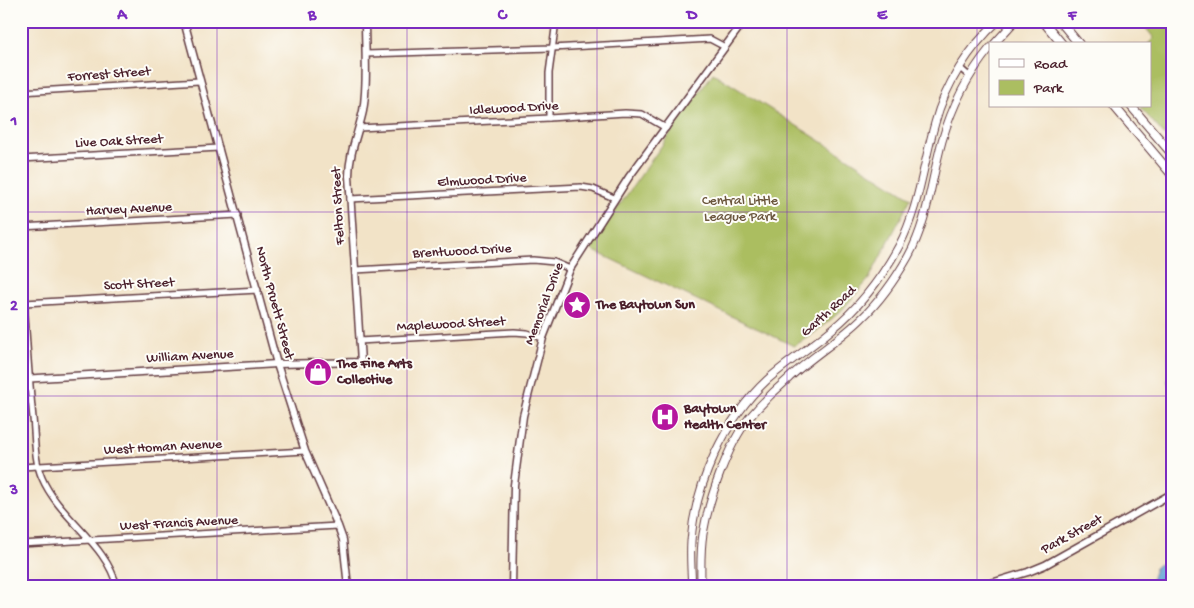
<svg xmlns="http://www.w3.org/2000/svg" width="1194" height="608" font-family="'Gochi Hand',sans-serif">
  <rect width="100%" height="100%" fill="#fdfcf7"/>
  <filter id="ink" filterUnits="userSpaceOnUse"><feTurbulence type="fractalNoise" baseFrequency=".02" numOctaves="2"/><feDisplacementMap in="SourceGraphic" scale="10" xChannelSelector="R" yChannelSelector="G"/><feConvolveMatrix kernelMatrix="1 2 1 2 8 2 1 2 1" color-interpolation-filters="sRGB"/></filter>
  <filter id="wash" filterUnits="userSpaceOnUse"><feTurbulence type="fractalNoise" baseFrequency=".0096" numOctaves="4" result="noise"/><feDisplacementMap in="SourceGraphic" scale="20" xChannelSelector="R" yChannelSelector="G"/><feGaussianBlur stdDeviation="1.12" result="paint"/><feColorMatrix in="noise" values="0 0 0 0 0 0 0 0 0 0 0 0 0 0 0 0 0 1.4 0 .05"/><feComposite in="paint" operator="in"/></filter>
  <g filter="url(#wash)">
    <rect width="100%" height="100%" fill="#f2e3c7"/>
    <!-- green -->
    <g fill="#abbe61" stroke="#7a6e46">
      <path d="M1140,21h33v124l-34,-39h11v-62h-2l6,-6z"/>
      <path d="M713,73l198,125 -42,81 -28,32 -28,23 -19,12 -200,-95 -4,-4z"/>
    </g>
    <!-- water -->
    <g fill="#63a4d6" stroke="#566280">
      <path d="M1173,333v67l-5,-18 1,-31z"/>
      <path d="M1173,553v29l-2,1 -5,-3 -2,2v5h-15l6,-19z"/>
    </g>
  </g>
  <g filter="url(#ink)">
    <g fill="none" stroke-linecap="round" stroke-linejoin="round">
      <!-- minor casing -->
      <g stroke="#633c42" stroke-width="8">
        <g id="minor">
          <path d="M366,54l186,-6 158,-9 15,8"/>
          <path d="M960,68l9,8"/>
          <path d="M21,92l178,-11"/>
          <path d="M549,118v-45l7,-52"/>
          <path d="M359,128l190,-10 76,-5 17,1 24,14"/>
          <path d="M21,159l198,-11"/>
          <path d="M350,199l231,-12 12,2 21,9"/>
          <path d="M21,227l217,-12"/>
          <path d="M21,243c3,58 6,117 12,175 2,19 1,42 9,60 17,40 65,66 75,109"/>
          <path d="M355,270l178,-10 21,2 16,7"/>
          <path d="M24,303l234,-13"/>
          <path d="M359,341l155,-9 13,1 16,5"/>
          <path d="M21,467l284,-16"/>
          <path d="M21,544l317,-18"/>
        </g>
      </g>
      <!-- tertiary casing -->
      <g stroke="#633c42" stroke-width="9">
        <g id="tertiary">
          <path d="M184,21l93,343 28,87 33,75 5,14 5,47"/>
          <path d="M21,379l256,-15 84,-2 -12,-186c0,-23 9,-42 14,-65 5,-28 2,-61 2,-90"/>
          <path d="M512,587l2,-102 9,-69 20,-78 27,-69 59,-92 115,-156"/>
          <path d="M978,587l50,-15 17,-7 128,-72"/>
        </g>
      </g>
      <!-- secondary casing -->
      <g stroke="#633c42" stroke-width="9">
        <g id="secondary">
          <path d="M994,44l21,-23"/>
          <path d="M692,587c-1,-15 -2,-31 -1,-46 4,-57 34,-122 76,-161 20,-18 43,-32 63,-49 29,-23 51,-52 69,-85 20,-38 24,-81 36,-123 10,-38 34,-75 63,-102"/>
          <path d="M701,587c0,-18 -1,-36 2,-53 6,-35 24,-88 46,-116 12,-14 26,-28 40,-40 23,-22 51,-38 73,-60 18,-17 34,-40 46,-61 20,-36 23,-76 34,-116 10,-35 25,-65 48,-93"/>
        </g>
      </g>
      <!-- primary casing -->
      <g stroke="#633c42" stroke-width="10">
        <g id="primary">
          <path d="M1043,21l19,23"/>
          <path d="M1060,21l19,23"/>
          <path d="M1114,106l59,70"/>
          <path d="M1131,106l42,49"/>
        </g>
      </g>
      <!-- minor -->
      <use href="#minor" stroke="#fff" stroke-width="5"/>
      <!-- tertiary -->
      <use href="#tertiary" stroke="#fff" stroke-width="6"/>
      <!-- secondary -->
      <use href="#secondary" stroke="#fff" stroke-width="7"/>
      <!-- primary -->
      <use href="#primary" stroke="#fff" stroke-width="8"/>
    </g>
  </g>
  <!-- grid -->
  <path fill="none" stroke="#7b2cbf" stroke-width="1" stroke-opacity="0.55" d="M217,21v566M407,21v566M597,21v566M787,21v566M977,21v566M21,212h1152M21,396h1152"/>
  <!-- icons -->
  <defs>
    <g id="sight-disc" transform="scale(1.4375)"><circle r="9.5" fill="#b5179e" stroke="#fdfcf7"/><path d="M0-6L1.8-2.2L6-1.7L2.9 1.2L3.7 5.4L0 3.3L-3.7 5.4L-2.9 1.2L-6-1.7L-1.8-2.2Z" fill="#fff"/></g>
    <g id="shop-disc" transform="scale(1.4375)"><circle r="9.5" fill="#b5179e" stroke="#fdfcf7"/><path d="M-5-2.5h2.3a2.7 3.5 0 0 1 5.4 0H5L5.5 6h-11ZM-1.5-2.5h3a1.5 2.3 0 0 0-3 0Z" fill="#fff"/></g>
    <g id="hospital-disc" transform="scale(1.4375)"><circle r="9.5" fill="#b5179e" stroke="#fdfcf7"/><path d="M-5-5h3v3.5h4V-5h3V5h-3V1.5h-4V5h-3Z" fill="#fff"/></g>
  </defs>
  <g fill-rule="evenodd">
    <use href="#sight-disc" x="577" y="305"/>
    <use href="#shop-disc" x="318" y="372"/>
    <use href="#hospital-disc" x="665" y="417"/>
  </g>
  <g text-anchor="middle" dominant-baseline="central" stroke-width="4" stroke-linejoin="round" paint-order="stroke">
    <!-- street labels -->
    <g font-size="14" fill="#4a1f2b" stroke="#fdfcf7">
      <text transform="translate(109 75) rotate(-4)">Forrest Street</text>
      <text transform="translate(514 109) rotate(-3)">Idlewood Drive</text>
      <text transform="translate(119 142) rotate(-3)">Live Oak Street</text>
      <text transform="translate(482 181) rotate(-3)">Elmwood Drive</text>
      <text transform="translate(339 206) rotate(-93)">Felton Street</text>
      <text transform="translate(129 210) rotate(-3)">Harvey Avenue</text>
      <text transform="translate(462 252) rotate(-3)">Brentwood Drive</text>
      <text transform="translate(139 285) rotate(-3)">Scott Street</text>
      <text transform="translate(274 303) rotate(75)">North Pruett Street</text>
      <text transform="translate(545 304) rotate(-69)">Memorial Drive</text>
      <text transform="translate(829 312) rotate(-42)">Garth Road</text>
      <text transform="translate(451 325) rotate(-3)">Maplewood Street</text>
      <text transform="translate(190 357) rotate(-3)">William Avenue</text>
      <text transform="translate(163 448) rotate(-3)">West Homan Avenue</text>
      <text transform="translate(179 524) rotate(-3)">West Francis Avenue</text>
      <text transform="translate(1072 535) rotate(-29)">Park Street</text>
    </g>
    <!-- park labels -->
    <g font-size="14" fill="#6c573e" stroke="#fdfcf7">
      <text x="740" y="201">Central Little<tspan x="740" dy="16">League Park</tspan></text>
    </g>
    <!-- poi labels -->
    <g font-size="14" font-weight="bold" fill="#4a1f2b" stroke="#fdfcf7" text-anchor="start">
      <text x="596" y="305">The Baytown Sun</text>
      <text x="337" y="364">The Fine Arts<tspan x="337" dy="16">Collective</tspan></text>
      <text x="684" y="409">Baytown<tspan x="684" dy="16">Health Center</tspan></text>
    </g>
  </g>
  <!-- margin -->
  <rect width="1194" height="608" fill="none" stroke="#fdfcf7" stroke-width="55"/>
  <!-- legend -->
  <rect x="989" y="42" width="162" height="65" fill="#fdfcf7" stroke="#b5a4a5"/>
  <rect x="999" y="59" width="25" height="8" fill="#ffffff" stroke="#b5a4a5"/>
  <text x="1034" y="68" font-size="15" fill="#4a1f2b">Road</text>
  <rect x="999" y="80" width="25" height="15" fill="#abbe61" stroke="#b5a4a5"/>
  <text x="1034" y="92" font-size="15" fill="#4a1f2b">Park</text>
  <rect x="28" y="28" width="1138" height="552" fill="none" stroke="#7b2cbf" stroke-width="2"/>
  <g font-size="16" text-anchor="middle" font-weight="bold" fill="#7b2cbf">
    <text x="122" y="19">A</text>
    <text x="312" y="19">B</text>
    <text x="502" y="19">C</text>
    <text x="692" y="19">D</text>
    <text x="882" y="19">E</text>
    <text x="1072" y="19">F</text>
    <text x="14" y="125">1</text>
    <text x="14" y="310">2</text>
    <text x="14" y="494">3</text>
  </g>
</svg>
